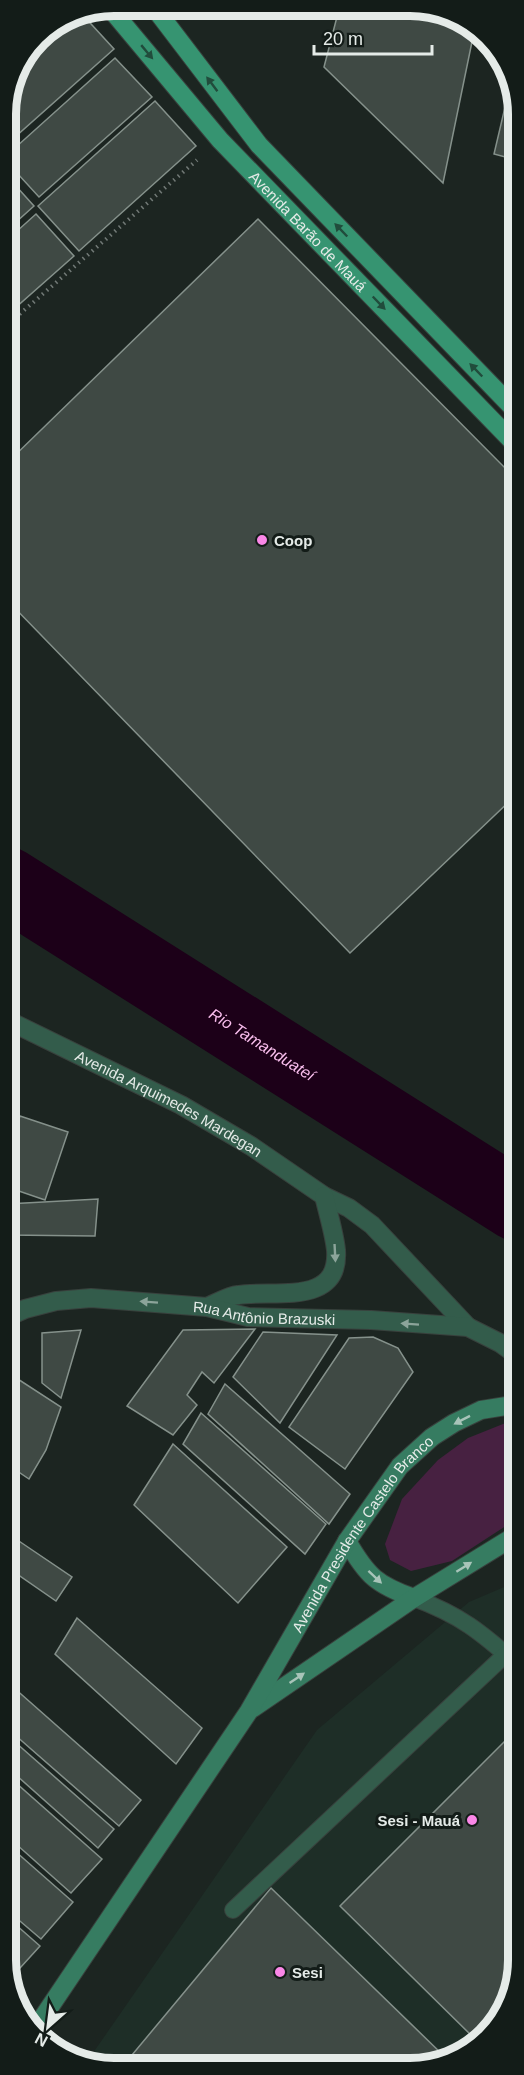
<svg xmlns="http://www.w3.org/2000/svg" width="524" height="2075" font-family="Arial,sans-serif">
  <rect width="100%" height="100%" fill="#1c2521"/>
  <!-- built -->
  <path fill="#1e2e27" d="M518,1581v386l-27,65 -67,36 -331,-1 -7,-4 231,-333 152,-128z"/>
  <!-- green -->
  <path fill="#472141" d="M518,1421v97l-66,43 -41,10 -21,-11 -5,-16 17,-45 36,-39 30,-22 40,-16z"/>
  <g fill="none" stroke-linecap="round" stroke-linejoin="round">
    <!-- river -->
    <path stroke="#1c0018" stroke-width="72" id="s1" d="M7,883l510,322"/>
  </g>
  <!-- building -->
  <g fill="#3f4944" stroke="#85918b" stroke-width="1.5">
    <path d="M339,9l98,1 37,22 -31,151 -119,-116z"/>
    <path d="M81,13l33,36 -108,96v-37l26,-58 38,-34z"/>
    <path d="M481,37l10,6 3,7 -15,-4z"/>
    <path d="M115,58l37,39 -113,100 -33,-36v-5z"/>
    <path d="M510,86l7,14v60l-23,-6z"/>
    <path d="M155,101l41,45 -117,105 -41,-45z"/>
    <path d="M6,175l28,31 -28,25z"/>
    <path d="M36,214l38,42 -68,60v-75z"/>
    <path d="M258,219l259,261v314l-167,159 -344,-354v-135z"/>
    <path d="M20,1116l48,16 -23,68 -38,-13v-30z"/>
    <path d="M98,1199l-3,37 -88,-1v-31z"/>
    <path d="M255,1329l-41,54 -12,-11 -15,23 10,10 -24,30 -46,-29 56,-76z"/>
    <path d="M81,1330l-20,68 -19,-15v-50z"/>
    <path d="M263,1332l74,3 -57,88 -47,-46z"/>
    <path d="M373,1337l25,11 15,24 -68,97 -56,-42 60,-89z"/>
    <path d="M7,1372l54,35 -15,43 -17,29 -22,-15z"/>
    <path d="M225,1384l125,110 -21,30 -121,-110z"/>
    <path d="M201,1413l125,111 -21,30 -122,-110z"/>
    <path d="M173,1444l114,103 -49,56 -104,-98z"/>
    <path d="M7,1533l65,44 -16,24 -49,-34z"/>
    <path d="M77,1618l125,110 -26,36 -121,-110z"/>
    <path d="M13,1687l128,113 -22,26 -112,-98v-34z"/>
    <path d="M515,1731l3,2v234l-27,65 -15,8 -136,-134z"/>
    <path d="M7,1735l107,94 -16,19 -91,-81z"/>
    <path d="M7,1775l95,84 -31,34 -64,-57z"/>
    <path d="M7,1844l66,58 -32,37 -34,-29z"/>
    <path d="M271,1888l174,169 -21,11 -302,-1z"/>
    <path d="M7,1917l33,29 -29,32 -4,-4z"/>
  </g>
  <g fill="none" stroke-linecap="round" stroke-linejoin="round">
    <!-- service casing -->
    <g stroke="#38413d" stroke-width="18">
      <g id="service">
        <path d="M414,1598c46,17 67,34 104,67"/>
        <path d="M233,1910l273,-256"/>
      </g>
    </g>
    <!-- tertiary casing -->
    <g stroke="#38413d" stroke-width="20">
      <g id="tertiary">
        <path id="s2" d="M7,1020l174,85 70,41 73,50 25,12 23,17 96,102"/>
        <path d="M207,1307c10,-4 21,-11 31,-12 36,-6 102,12 98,-45 -2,-18 -8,-37 -12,-54"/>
        <path id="s3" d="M7,1317l18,-8 31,-8 35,-3 116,9 41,10 123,3 97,7 32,16 18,13"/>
      </g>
    </g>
    <!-- secondary casing -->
    <g stroke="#38413d" stroke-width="20">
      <g id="secondary">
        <path d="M347,1541c20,35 30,44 67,57"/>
        <path d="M253,1708l161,-110 104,-64"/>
        <path id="s4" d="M33,2032l216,-321 98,-170 53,-75 32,-29 22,-14 27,-13 37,-6"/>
      </g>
    </g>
    <!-- primary casing -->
    <g stroke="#38413d" stroke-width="20">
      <g id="primary">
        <path d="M153,6l106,139 258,267"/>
        <path id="s5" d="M109,7l111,133 297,306"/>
      </g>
    </g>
    <!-- path -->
    <path stroke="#717976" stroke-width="4" stroke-dasharray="1.5 4.5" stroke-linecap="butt" d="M6,326l191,-166"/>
    <!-- service -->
    <use href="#service" stroke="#335c4b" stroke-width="16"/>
    <!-- tertiary -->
    <use href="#tertiary" stroke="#335c4b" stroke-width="18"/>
    <!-- secondary -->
    <use href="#secondary" stroke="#367c61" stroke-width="18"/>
    <!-- primary -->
    <use href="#primary" stroke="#369471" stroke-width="18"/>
  </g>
  <!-- one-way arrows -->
  <defs><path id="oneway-solid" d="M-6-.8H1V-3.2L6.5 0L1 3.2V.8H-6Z" transform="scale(1.5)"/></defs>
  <g fill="#214c3c">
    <use href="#oneway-solid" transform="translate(147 52) rotate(50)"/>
    <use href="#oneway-solid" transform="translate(212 84) rotate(-127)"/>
    <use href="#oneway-solid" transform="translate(341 230) rotate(-134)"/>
    <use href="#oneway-solid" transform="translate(379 303) rotate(46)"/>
    <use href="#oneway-solid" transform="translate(476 370) rotate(-134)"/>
  </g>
  <g fill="#8ca49a">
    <use href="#oneway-solid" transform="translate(335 1253) rotate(87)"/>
    <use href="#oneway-solid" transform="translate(149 1302) rotate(-176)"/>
    <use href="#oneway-solid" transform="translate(410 1324) rotate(-176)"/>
  </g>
  <g fill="#a8c4b9">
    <use href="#oneway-solid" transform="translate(462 1420) rotate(153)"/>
    <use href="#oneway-solid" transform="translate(464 1567) rotate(-32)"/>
    <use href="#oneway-solid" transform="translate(375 1577) rotate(43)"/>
    <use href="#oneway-solid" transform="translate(297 1678) rotate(-34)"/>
  </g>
  <!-- markers -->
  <g fill="#fa87e7" stroke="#131c18" stroke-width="2">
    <circle cx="262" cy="540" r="6"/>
    <circle cx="472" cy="1820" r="6"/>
    <circle cx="280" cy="1972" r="6"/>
  </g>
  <g text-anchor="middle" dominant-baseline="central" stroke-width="6" stroke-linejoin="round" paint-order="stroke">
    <!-- street labels -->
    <g font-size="15" fill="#e5ebe8" stroke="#131c18">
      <text stroke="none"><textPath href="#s5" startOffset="300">Avenida Barão de Mauá</textPath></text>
      <text stroke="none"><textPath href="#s2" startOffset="182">Avenida Arquimedes Mardegan</textPath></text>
      <text stroke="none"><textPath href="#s3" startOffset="261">Rua Antônio Brazuski</textPath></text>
      <text stroke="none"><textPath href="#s4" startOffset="598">Avenida Presidente Castelo Branco</textPath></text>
    </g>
    <!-- poi labels -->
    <g font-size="15" font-weight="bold" fill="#e5ebe8" stroke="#131c18" text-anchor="start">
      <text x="274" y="540">Coop</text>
      <text x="460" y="1820" text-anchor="end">Sesi - Mauá</text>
      <text x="292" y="1972">Sesi</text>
    </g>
    <!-- water labels -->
    <g font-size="16" font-style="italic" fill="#f9bded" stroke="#131c18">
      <text stroke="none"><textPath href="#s1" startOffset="302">Rio Tamanduateí</textPath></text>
    </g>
  </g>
  <!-- crop -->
  <path d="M0 0H524V2075H0ZM114 16H410A98 98 0 0 1 508 114V1960A98 98 0 0 1 410 2058H114A98 98 0 0 1 16 1960V114A98 98 0 0 1 114 16Z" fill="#131c18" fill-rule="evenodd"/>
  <path fill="none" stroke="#e5ebe8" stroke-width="8" d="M114 16H410A98 98 0 0 1 508 114V1960A98 98 0 0 1 410 2058H114A98 98 0 0 1 16 1960V114A98 98 0 0 1 114 16Z"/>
  <!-- north arrow -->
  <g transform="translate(48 2027) rotate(208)" stroke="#131c18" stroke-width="4.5" paint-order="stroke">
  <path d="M0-4.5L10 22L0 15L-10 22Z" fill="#e5ebe8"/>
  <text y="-9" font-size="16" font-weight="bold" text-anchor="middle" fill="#e5ebe8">N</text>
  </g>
  <!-- scale -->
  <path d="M314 45v9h118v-9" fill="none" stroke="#e5ebe8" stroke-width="3"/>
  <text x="323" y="45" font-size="18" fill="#e5ebe8" stroke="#131c18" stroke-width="4.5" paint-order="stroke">20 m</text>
</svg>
